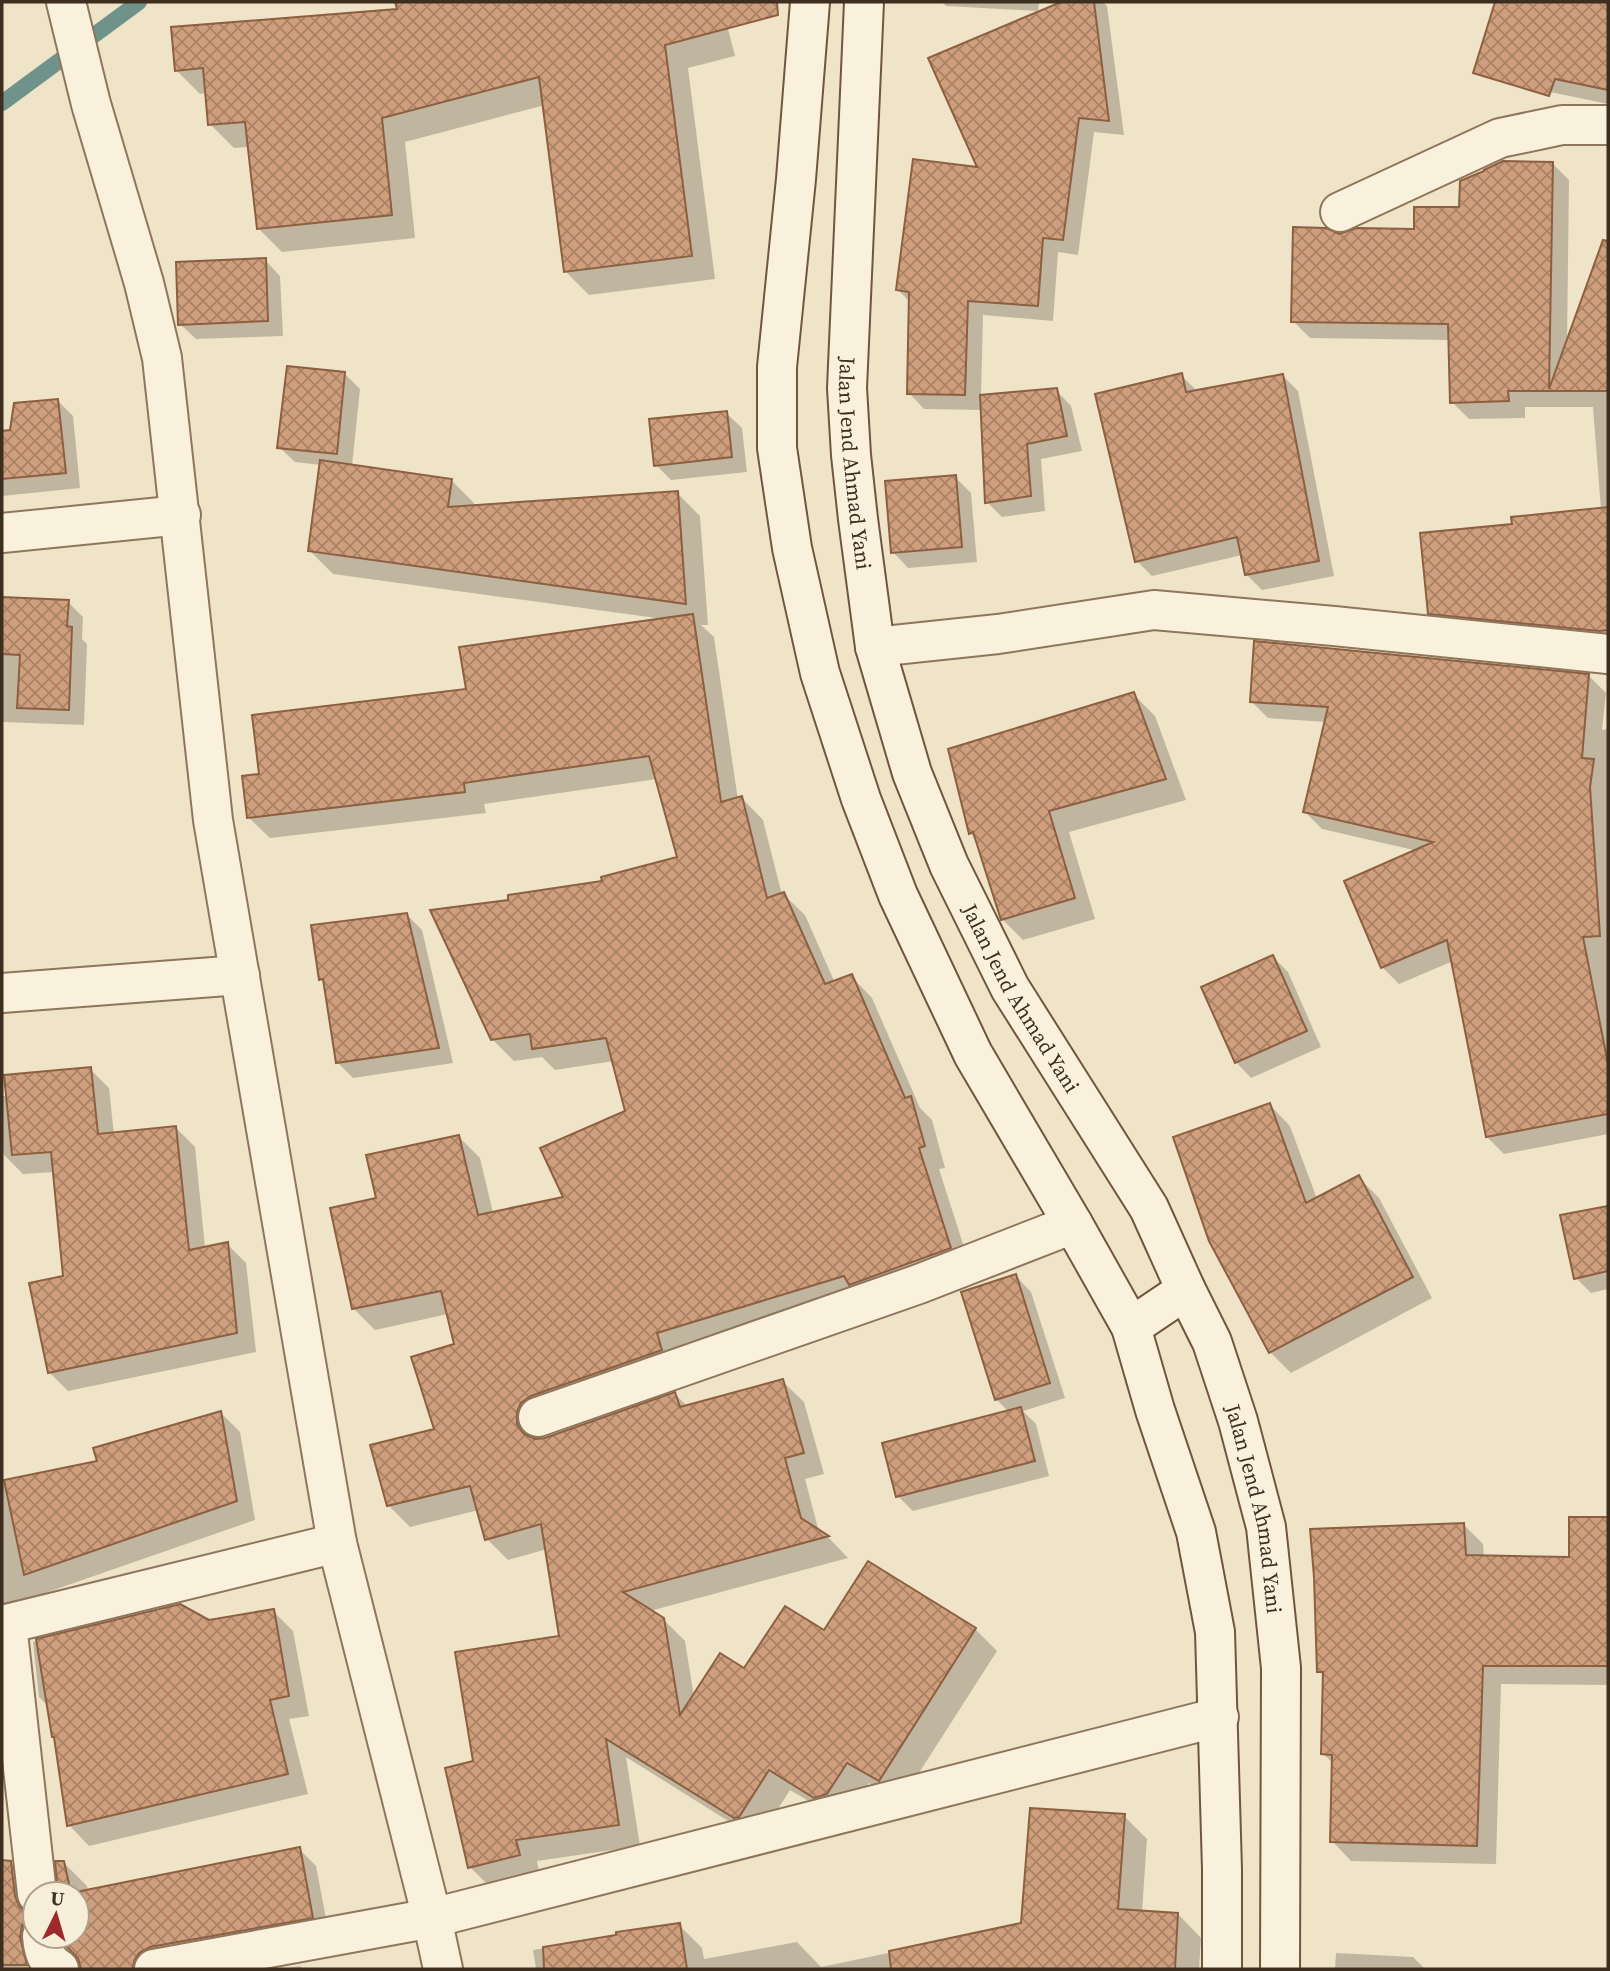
<svg xmlns="http://www.w3.org/2000/svg" width="1610" height="1971" font-family="'Source Serif 4',serif">
  <defs>
    <pattern id="building-cross-hatch" width="8" height="8" patternUnits="userSpaceOnUse" patternTransform="scale(1.75)"><rect width="8" height="8" fill="#cf9f7d"/><path d="M0 0l8 8M0 8l8-8" fill="none" stroke="#a98266"/></pattern>
  </defs>
  <rect width="100%" height="100%" fill="#f0e4c8"/>
  <!-- shadow -->
  <g fill="#0003">
    <path d="M397,2h324l14,54 -47,12 27,211 -126,16 -24,-24 -20,-166 -140,37 10,96 -133,14 -24,-24 -9,-81 -15,1 -24,-24 -3,-31 -7,1 -24,-24 224,-59z"/>
    <path d="M942,2h97l-1,9 -92,-5z"/>
    <path d="M1066,2h37l4,4 17,129 -30,-3 -16,123 -20,-3 -5,69 -70,-6 -2,81 75,-6 15,16 11,45 -41,8 4,52 -43,6 -15,-15 -4,-92 -59,-1 -15,-16 2,-90 -13,-13 81,-121 -49,-110z"/>
    <path d="M1497,2h111v102l-111,-23 -19,-19z"/>
    <path d="M1552,163l17,17 -2,164 9,-25h32v327l-161,-16 -17,-17 84,-87 87,-16 -8,-103h-68v11l-56,1 -17,-17 -2,-62 -140,-2 -17,-17 46,-85 77,-5z"/>
    <path d="M265,260l15,16 3,60 -87,3 -16,-15z"/>
    <path d="M345,374l15,15 -8,77 99,14 23,23 -1,4 204,-14 23,23 8,109h-7l13,12 24,163 4,-2 21,22 19,75 1,-1 22,21 30,68 16,-7 21,22 48,110 12,12 13,48 -6,1 32,100 -434,165 1,6h7l130,-46 13,13 94,-26 22,21 20,72 -19,5 14,53 9,5 20,21 -198,53 13,8 22,22 9,56 131,-64 44,-70 106,66 22,22 -96,150 -32,-18 -20,32 -12,3 -47,-28 -30,48 -3,1 -131,-82 14,89 -103,15 3,15 -49,12 -21,-21 5,-104 86,-125 -14,-89 -39,11 -21,-21 -8,-29 -69,17 -22,-22 48,-75 20,-85 -8,-31 -73,16 -22,-22 25,-109 81,-62 21,21 13,55 72,-15 62,-86 -13,-51 -59,9 -13,-13 -28,4 -22,-22 18,-138 94,-19 75,-24 -22,-79 -173,25 2,9 -216,25 -22,-21 13,-41 207,-85 195,-72 -330,-45 -23,-23 11,-86 -26,-3 -16,-15z"/>
    <path d="M1181,375l16,16 86,-15 15,15 36,185 -72,14 -16,-16 -4,-19 -90,21 -15,-15z"/>
    <path d="M57,400l16,16 7,72 -78,8v-63l9,-1z"/>
    <path d="M726,413l16,15 5,44 -76,8 -15,-15z"/>
    <path d="M955,477l16,16 6,69 -69,6 -15,-16z"/>
    <path d="M2,599l66,3 15,15 -1,22 5,5 -3,81 -82,-3z"/>
    <path d="M1589,676l17,17 -4,37 6,-1v405l-104,20 -17,-17 -34,-176 -54,23 -17,-17 36,-116 -96,-22 -17,-17 21,-90 -58,-4 -17,-17z"/>
    <path d="M1133,694l22,22 31,84 -117,32 26,87 -72,21 -21,-21 -25,-79 -7,-7z"/>
    <path d="M407,915l15,15 31,133 -100,15 -16,-16 -12,-78 -4,-5z"/>
    <path d="M1273,957l15,15 33,75 -70,31 -15,-16z"/>
    <path d="M90,1069l19,19 5,47 62,-7 19,19 10,101 22,-4 19,19 10,89 -188,39 -19,-19 16,-95 -10,-105 -32,2 -19,-19 -2,-12v-47h6z"/>
    <path d="M1270,1105l20,21 27,73 41,-22 21,21 53,100 -141,75 -21,-21z"/>
    <path d="M1608,1207v82l-17,4 -15,-15 -13,-61z"/>
    <path d="M1016,1276l15,16 34,106 -42,13 13,13 13,52 -136,35 -15,-15 111,-84 -13,-13z"/>
    <path d="M221,1413l19,19 15,88 -253,88v-126l97,-20z"/>
    <path d="M1571,1518h37v167l-107,-1 -5,180 -145,-3 -19,-20 2,-77 -11,-10 2,-77 -6,-6 145,-146 19,19 1,13 86,2z"/>
    <path d="M180,1606l29,16 64,-11 20,20 16,85 -20,3 19,75 -219,52 -20,-21 -13,-87 -7,-31 -10,-10 -6,-55z"/>
    <path d="M1124,1816l23,23 -5,73 36,2 23,24 -2,31h-663l-3,-19 146,-25 23,23 2,11 93,-17 24,25 202,-42z"/>
    <path d="M299,1849l17,17 13,68 -173,35h-38l-22,-80z"/>
    <path d="M2,1862h9l19,20 5,35v19l6,33h-39z"/>
    <path d="M64,1863l23,23 7,36 -9,31 -18,-17h10v-42h-17z"/>
    <path d="M1336,1953l77,4 12,12h-90z"/>
    <path d="M300,1966l3,3h-19z"/>
  </g>
  <g fill="none" stroke-linecap="round" stroke-linejoin="round">
    <!-- stream -->
    <path stroke="#6f938a" stroke-width="16" d="M2,103l137,-101"/>
  </g>
  <!-- building -->
  <g fill="url(#building-cross-hatch)" stroke="#8d5f41" stroke-width="2">
    <path d="M395,2h382l1,13 -113,30 27,211 -128,16 -25,-195 -157,41 10,97 -135,14 -12,-107 -37,3 -5,-57 -28,3 -4,-44 226,-18z"/>
    <path d="M1061,2h33l15,119 -30,-3 -16,122 -20,-2 -5,68 -70,-5 -3,94 -58,-1 2,-102 -13,-2 17,-131 64,8 -49,-109z"/>
    <path d="M1495,2h113v88l-53,-11 -6,17 -76,-23z"/>
    <path d="M1503,161l50,1 -4,227 54,-149 5,1v150h-100l1,10 -59,2 -2,-79 -157,-2 2,-95 33,1 13,6 18,-6 57,1v-22h45l1,-26 24,-10v-1z"/>
    <path d="M266,258l2,63 -90,4 -2,-63z"/>
    <path d="M287,366l58,6 -8,82 -60,-6z"/>
    <path d="M1182,373l4,19 97,-18 36,187 -74,14 -8,-38 -102,25 -40,-168z"/>
    <path d="M1057,388l10,48 -40,8 4,52 -46,7 -5,-108z"/>
    <path d="M58,399l8,74 -64,6v-48l8,-1 4,-27z"/>
    <path d="M727,411l5,46 -78,9 -5,-47z"/>
    <path d="M320,460l132,19 -4,28 230,-16 8,113 -378,-53z"/>
    <path d="M956,475l6,72 -71,6 -6,-72z"/>
    <path d="M1608,507v123l-9,1 -171,-17 -8,-81 92,-9 -1,-7z"/>
    <path d="M2,597l67,3 -2,26 5,1 -3,83 -52,-2 3,-53 -18,-1z"/>
    <path d="M693,614l28,188 21,-6 25,102 17,-6 41,92 27,-10 53,124 6,-2 14,50 -6,2 32,100 -102,37 -5,-9 -187,57 5,17 -131,46 -10,7 -4,9v12l7,10 11,5 10,-1 130,-46 5,15 103,-28 21,74 -19,5 16,60 28,18 -206,56 41,26 16,97 40,-62 24,15 41,-62 39,24 44,-69 108,67 -97,153 -32,-18 -20,31 -13,4 -45,-28 -30,47 -5,1 -128,-79 13,86 -103,15 4,15 -52,13 -23,-100 28,-7 -18,-109 104,-16 -18,-112 -56,16 -15,-54 -83,20 -17,-61 64,-16 -23,-72 43,-13 -13,-53 -89,18 -22,-101 46,-10 -10,-43 93,-20 19,80 85,-18 -23,-49 85,-37 -19,-73 -74,11 -2,-15 -39,6 -61,-130 78,-10v-5l94,-14 -1,-4 76,-20 -28,-101 -185,27 1,9 -218,26 -5,-42 17,-2 -7,-59 214,-26 -7,-42z"/>
    <path d="M1254,641l335,33 -7,84 12,1 -4,28 10,149 -17,1 25,127v50l-122,23 -39,-197 -66,28 -37,-87 89,-39 -130,-30 25,-105 -78,-5z"/>
    <path d="M1134,692l32,87 -117,32 26,87 -74,22 -28,-88 -4,2 -21,-85z"/>
    <path d="M407,913l32,135 -103,15 -13,-84 -4,1 -8,-55z"/>
    <path d="M1273,955l34,76 -72,32 -34,-76z"/>
    <path d="M91,1067l7,67 78,-8 13,124 39,-8 9,91 -189,40 -19,-90 34,-7 -12,-124 -39,3 -8,-80z"/>
    <path d="M1270,1103l36,100 53,-28 54,102 -144,76 -60,-112 -36,-104z"/>
    <path d="M1608,1206v65l-34,8 -14,-64z"/>
    <path d="M1016,1274l34,109 -55,17 -34,-108z"/>
    <path d="M1021,1407l14,54 -139,36 -14,-54z"/>
    <path d="M221,1411l16,90 -213,74 -20,-95 93,-19 -4,-13z"/>
    <path d="M1569,1517h39v149h-125l-6,180 -147,-4 2,-87 -11,-1 2,-82h-6l-3,-95 -4,-48 154,-6 2,32 103,2z"/>
    <path d="M180,1604l29,16 65,-11 15,87 -19,4 18,74 -221,52 -13,-89h-2l-16,-98z"/>
    <path d="M1030,1808l95,6 -7,95 60,4 -3,56h-284l-2,-18 132,-28z"/>
    <path d="M300,1847l13,71 -163,29 -11,6 -5,8 -1,8h-52l-3,-11 -12,-12 -2,-10h13v-42h-19l-3,-33h9l7,32z"/>
    <path d="M2,1860l9,1 4,35 4,10 9,8 7,1 -6,4 -7,7 -2,11 7,28h-25z"/>
    <path d="M680,1923l7,46h-143l-1,-22 73,-12v-3z"/>
  </g>
  <g fill="none" stroke-linecap="round" stroke-linejoin="round">
    <!-- street casing -->
    <g stroke="#8d765c" stroke-width="42">
      <g id="street">
        <path d="M66,2l25,102 53,179 18,75 51,462 124,723 95,375 11,51"/>
        <path d="M1340,212l160,-74 62,-13h46"/>
        <path d="M2,533l179,-18"/>
        <path d="M875,647l123,-13 156,-24 180,16 274,28"/>
        <path d="M2,993l238,-18"/>
        <path d="M538,1417l381,-133 154,-60"/>
        <path d="M7,1624l30,270"/>
        <path d="M2,1625l335,-82"/>
        <path d="M42,1936c1,14 4,26 17,33"/>
        <path d="M154,1969l278,-51 787,-201"/>
      </g>
    </g>
    <!-- secondary casing -->
    <g stroke="#6f573f" stroke-width="42">
      <g id="secondary">
        <path d="M810,2l-14,177 -19,188v81l15,100 28,125 41,126 37,96 75,159 100,170 58,103 24,83 41,122 19,100 7,237v100"/>
        <path id="s1" d="M864,2l-17,386 4,67 7,64 17,128 37,126 37,92 61,123 139,220 37,82 26,52 26,79 28,106 15,141 -1,301"/>
        <path d="M1131,1327l55,-37"/>
      </g>
    </g>
    <!-- street -->
    <use href="#street" stroke="#faf1dc" stroke-width="38"/>
    <!-- secondary -->
    <use href="#secondary" stroke="#faf1dc" stroke-width="38"/>
  </g>
  <g text-anchor="middle" dominant-baseline="central" stroke-width="7" stroke-linejoin="round" paint-order="stroke">
    <!-- street labels -->
    <g font-size="21" fill="#3d2e20" stroke="#f7eed8">
      <text stroke="none"><textPath href="#s1" startOffset="462">Jalan Jend Ahmad Yani</textPath></text>
      <text stroke="none"><textPath href="#s1" startOffset="1029">Jalan Jend Ahmad Yani</textPath></text>
      <text stroke="none"><textPath href="#s1" startOffset="1596">Jalan Jend Ahmad Yani</textPath></text>
    </g>
  </g>
  <!-- border -->
  <rect width="1610" height="1971" fill="none" stroke="#3d2e20" stroke-width="7"/>
  <!-- north arrow -->
  <g transform="translate(56 1915) rotate(5)"><circle r="33" fill="#f7eed8" stroke="#ada18e" stroke-width="2"/>
  <path d="M0-5L12 26L0 18L-12 26Z" fill="#9e2a2b"/>
  <text y="-10" font-size="19" font-weight="bold" text-anchor="middle" fill="#3d2e20">U</text>
  </g>
</svg>
